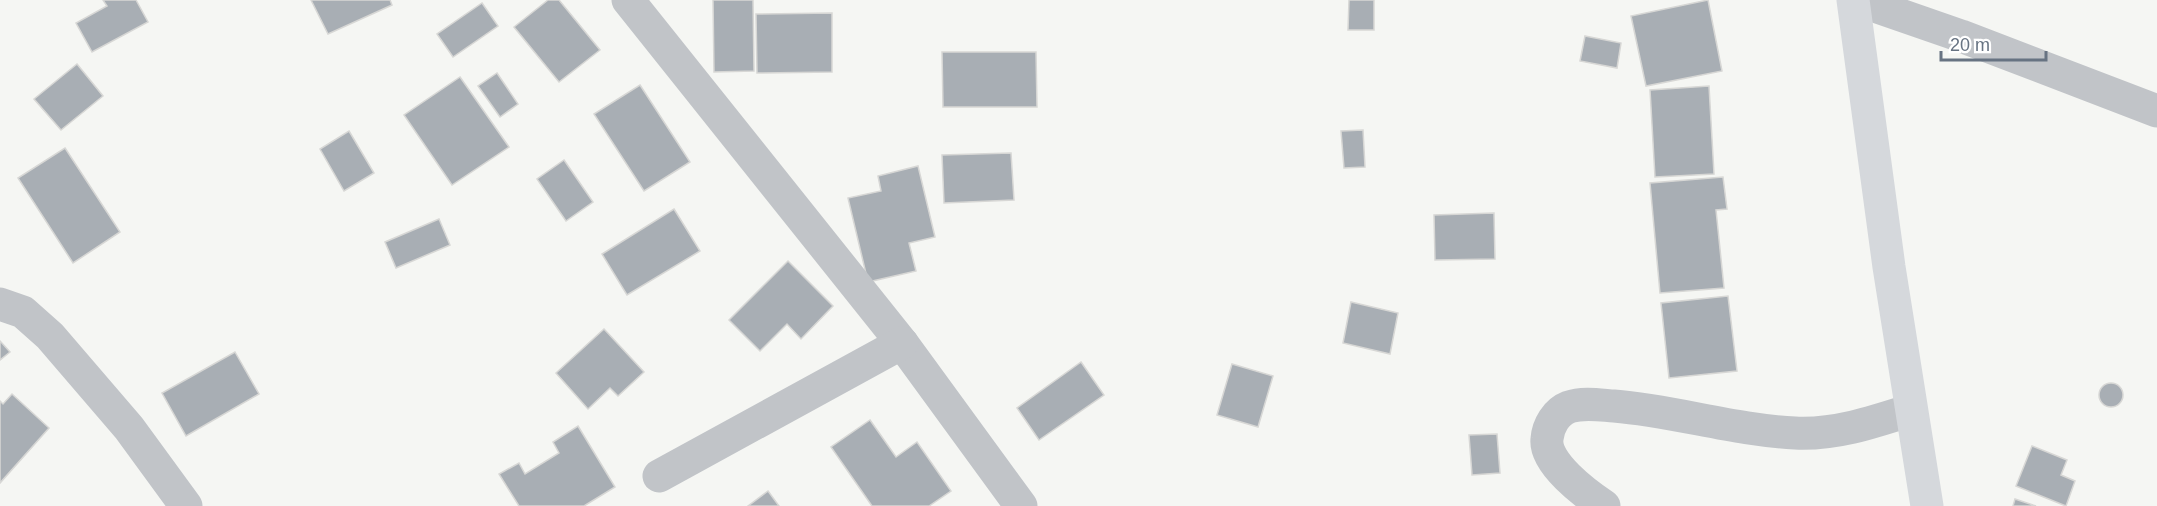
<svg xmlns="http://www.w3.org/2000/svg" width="2157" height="506" font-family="Arial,sans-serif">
  <rect width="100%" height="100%" fill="#f5f6f3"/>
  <!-- building -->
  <g fill="#a8aeb4" stroke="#d7d7d5" stroke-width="1.5">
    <path d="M103,0h33l12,22 -56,30 -16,-29 31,-17z"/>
    <path d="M311,0h79l2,5 -64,29z"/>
    <path d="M548,0h11l41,50 -41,32 -45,-55z"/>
    <path d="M713,0h40l1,71 -40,1z"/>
    <path d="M1349,0h25v30h-26z"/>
    <path d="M1708,0l14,71 -76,15 -15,-70z"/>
    <path d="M482,3l16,23 -45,31 -16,-23z"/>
    <path d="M832,13v59l-75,1 -1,-59z"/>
    <path d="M1585,36l36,7 -4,25 -37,-7z"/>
    <path d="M942,52h94l1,55h-94z"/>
    <path d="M77,64l26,32 -42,34 -27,-31z"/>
    <path d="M497,73l21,31 -18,13 -22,-31z"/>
    <path d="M460,77l49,70 -57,38 -48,-70z"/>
    <path d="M640,85l50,77 -46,29 -50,-77z"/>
    <path d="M1709,86l5,88 -59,3 -5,-87z"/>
    <path d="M1363,130l2,37 -21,1 -3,-37z"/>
    <path d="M349,131l25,42 -30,18 -24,-42z"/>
    <path d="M65,148l55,84 -47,31 -55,-85z"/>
    <path d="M1011,153l3,47 -70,3 -2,-48z"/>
    <path d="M564,160l29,42 -27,19 -29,-42z"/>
    <path d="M918,166l17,71 -26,6 7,28 -48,11 -20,-84 33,-7 -3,-15z"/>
    <path d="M1723,177l4,32 -11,1 8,78 -64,5 -10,-110z"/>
    <path d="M674,209l26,42 -73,44 -25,-41z"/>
    <path d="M1494,213l1,46 -60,1 -1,-45z"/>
    <path d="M439,219l11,26 -54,23 -11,-26z"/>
    <path d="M788,261l45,45 -32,33 -14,-15 -27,27 -31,-31z"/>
    <path d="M1728,296l9,75 -68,7 -8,-75z"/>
    <path d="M1351,302l47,11 -8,41 -47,-11z"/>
    <path d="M604,329l40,43 -26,24 -8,-8 -22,21 -32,-36z"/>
    <path d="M0,341l10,11 -10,8z"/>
    <path d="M235,352l24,42 -73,42 -24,-43z"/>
    <path d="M1081,362l23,33 -65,45 -22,-32z"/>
    <path d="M1232,364l41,12 -15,51 -41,-12z"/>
    <circle cx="2111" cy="395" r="12"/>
    <path d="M12,394l37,34 -49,55v-82l3,3z"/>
    <path d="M870,420l26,37 21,-15 34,49 -22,15h-57l-41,-59z"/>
    <path d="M578,426l37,61 -31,19h-65l-20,-32 20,-11 6,11 34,-21 -6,-11z"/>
    <path d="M1497,434l3,39 -28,2 -3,-40z"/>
    <path d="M2032,446l35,14 -6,15 14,6 -9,25 -50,-20z"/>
    <path d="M768,491l11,15h-31z"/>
    <path d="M2015,499l21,7h-23z"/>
  </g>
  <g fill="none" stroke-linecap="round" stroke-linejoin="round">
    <!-- street -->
    <g stroke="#c1c4c8" stroke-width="33">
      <path d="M628,0l274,343 119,163"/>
      <path d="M1857,0l104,36 196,75"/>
      <path d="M0,304l23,8 27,24 79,92 57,78"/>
      <path d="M659,476l243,-133"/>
      <path d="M1604,506c-18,-12 -60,-43 -57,-67 1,-13 9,-27 22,-32 14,-5 31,-2 45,-1 61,5 120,24 181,27 40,2 79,-11 116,-23"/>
    </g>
    <!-- secondary -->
    <path stroke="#d5d8dc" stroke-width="33" d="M1853,0l36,267 38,239"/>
  </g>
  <!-- scale -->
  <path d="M1941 51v9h105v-9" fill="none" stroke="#677382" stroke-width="3"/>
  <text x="1950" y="51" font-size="18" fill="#677382" stroke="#ffffff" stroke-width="4.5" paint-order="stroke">20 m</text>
</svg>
